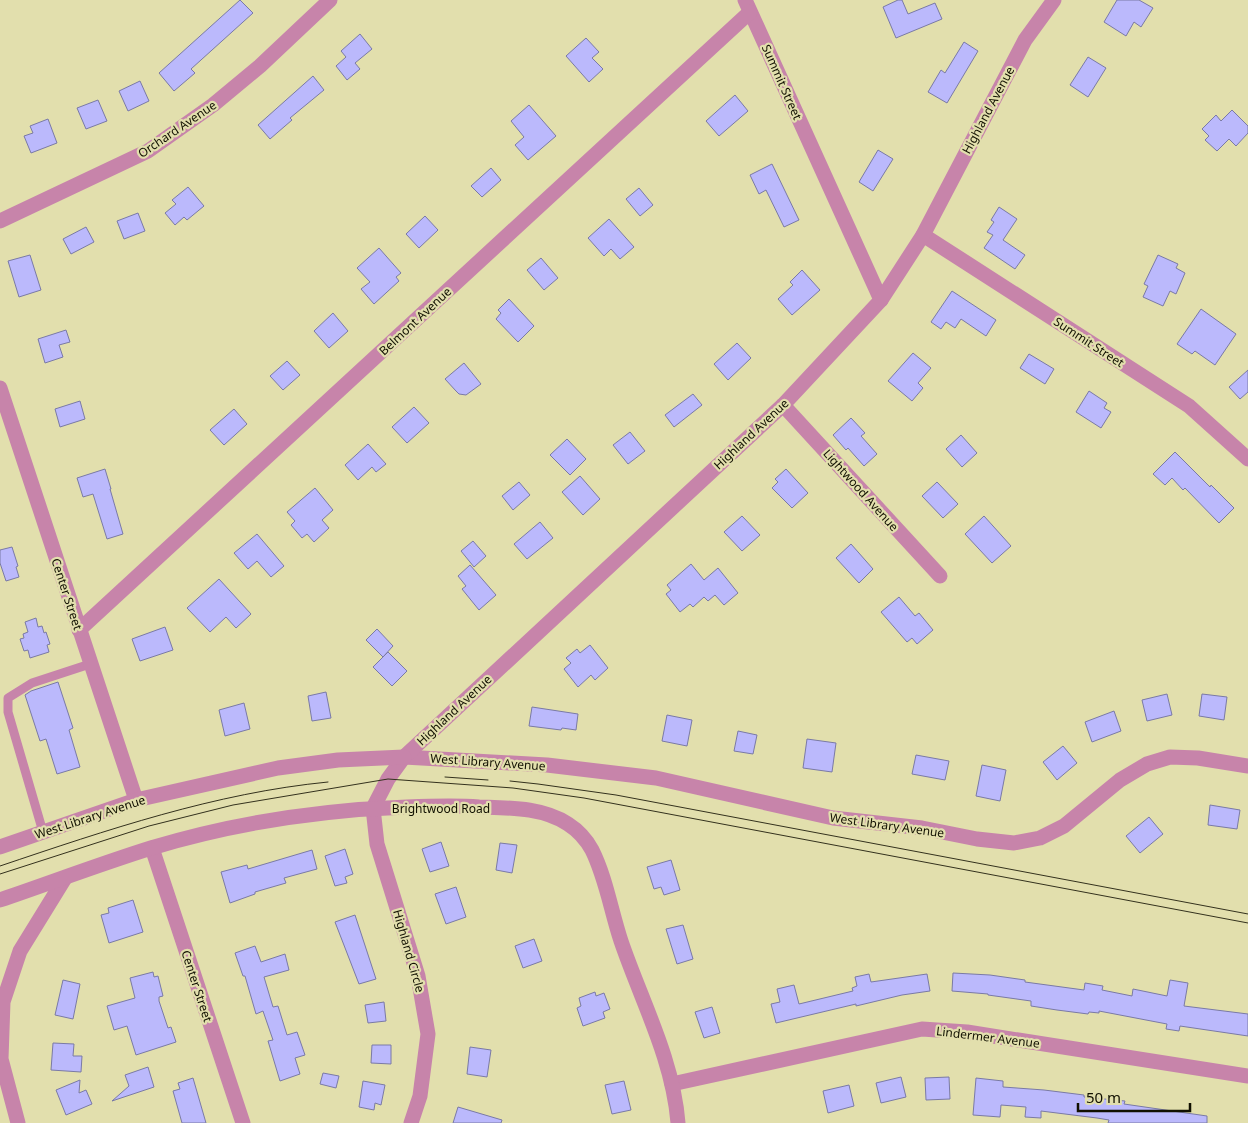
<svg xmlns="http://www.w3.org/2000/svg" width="1248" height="1123" font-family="'Noto Sans',sans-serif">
  <rect width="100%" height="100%" fill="#e2dfad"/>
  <!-- building -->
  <g fill="#bbb9fc" stroke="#7a7aa5">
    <path d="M240,0l13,13 -62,56 4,4 -21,18 -15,-18z"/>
    <path d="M898,0h4l6,14 27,-11 7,16 -46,19 -13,-31z"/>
    <path d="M1117,0h22l14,8 -12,19 -7,-5 -8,14 -22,-14z"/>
    <path d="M360,34l12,15 -17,14 5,6 -13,11 -11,-14 10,-9 -5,-6z"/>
    <path d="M586,38l13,14 -7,6 11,11 -14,13 -23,-26z"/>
    <path d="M964,42l14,9 -31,52 -19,-11 13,-22 4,3z"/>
    <path d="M1088,57l18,11 -18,29 -18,-12z"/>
    <path d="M313,76l11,14 -34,28 2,2 -22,19 -12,-14z"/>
    <path d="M140,81l9,20 -21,10 -9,-20z"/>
    <path d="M735,95l13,16 -29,25 -13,-15z"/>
    <path d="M98,100l9,21 -21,8 -9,-21z"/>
    <path d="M529,105l27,31 -28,24 -13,-15 9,-8 -13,-16z"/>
    <path d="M1232,110l16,16v7l-12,13 -7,-7 -12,12 -12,-11 4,-4 -7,-7 14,-14 5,6z"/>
    <path d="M48,119l9,24 -26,10 -7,-17 9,-3 -3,-7z"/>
    <path d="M878,150l15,9 -20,32 -14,-9z"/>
    <path d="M772,164l27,56 -15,7 -18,-37 -7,4 -9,-19z"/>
    <path d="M491,168l10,12 -19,17 -11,-11z"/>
    <path d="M188,187l16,19 -17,14 -3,-3 -9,8 -10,-12 11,-9 -4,-4z"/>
    <path d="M639,188l14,17 -13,11 -14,-17z"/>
    <path d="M999,207l18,12 -14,21 22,15 -10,14 -31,-21 9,-13 -6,-3 7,-10 -3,-2z"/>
    <path d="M138,213l7,18 -21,8 -7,-18z"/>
    <path d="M425,216l13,14 -19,18 -13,-14z"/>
    <path d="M609,219l25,28 -14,12 -9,-10 -7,7 -16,-18z"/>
    <path d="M86,227l8,15 -23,12 -8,-15z"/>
    <path d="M379,248l22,25 -5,4 3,4 -25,23 -13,-15 9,-7 -13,-14z"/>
    <path d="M30,255l11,35 -22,7 -11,-36z"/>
    <path d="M1158,255l20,9 -2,4 9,5 -9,21 -6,-3 -7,15 -20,-9 5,-11 -4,-2z"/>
    <path d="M541,258l17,20 -14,12 -17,-20z"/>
    <path d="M802,270l18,20 -28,25 -14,-16 15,-14 -3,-3z"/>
    <path d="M952,291l44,29 -10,16 -25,-17 -6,9 -9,-6 -5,7 -10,-7z"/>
    <path d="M509,299l25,27 -16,16 -22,-23 5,-6 -3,-3z"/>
    <path d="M1201,309l35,25 -21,31 -20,-14 -3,3 -15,-10z"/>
    <path d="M333,313l15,18 -19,17 -15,-17z"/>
    <path d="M66,330l4,12 -11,3 4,12 -18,6 -7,-24z"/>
    <path d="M737,343l14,15 -23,22 -14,-16z"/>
    <path d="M913,353l18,15 -13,15 5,5 -11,13 -24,-20z"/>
    <path d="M1029,354l25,15 -9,15 -25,-16z"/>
    <path d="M287,361l13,14 -17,15 -13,-14z"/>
    <path d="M464,363l17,21 -15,11 -7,-1 -3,-3 -11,-12z"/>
    <path d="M1248,370v22l-8,7 -11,-12z"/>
    <path d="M1089,391l18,12 -3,5 7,4 -10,16 -25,-16z"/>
    <path d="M693,394l9,11 -28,22 -9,-12z"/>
    <path d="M80,401l5,18 -25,8 -5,-18z"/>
    <path d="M414,407l15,16 -22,20 -15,-16z"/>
    <path d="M234,409l13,15 -23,21 -14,-15z"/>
    <path d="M851,418l14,15 -4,3 16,18 -13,12 -16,-18 -2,2 -13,-15z"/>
    <path d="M630,432l15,19 -17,13 -15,-19z"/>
    <path d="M961,435l16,18 -15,14 -16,-18z"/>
    <path d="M567,439l19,20 -16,16 -20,-20z"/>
    <path d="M368,444l18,20 -10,8 -4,-5 -14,13 -13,-15z"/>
    <path d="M1175,452l35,35 1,-2 23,23 -15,15 -34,-35 -2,2 -11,-12 -7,7 -12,-11z"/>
    <path d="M105,469l6,20h-1l13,45 -16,5 -14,-45 -10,3 -6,-19z"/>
    <path d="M786,469l22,24 -16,15 -20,-20 6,-6 -3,-3z"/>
    <path d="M580,476l20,23 -17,16 -21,-23z"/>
    <path d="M519,482l11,13 -17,15 -11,-14z"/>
    <path d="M937,482l21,22 -15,14 -21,-22z"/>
    <path d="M315,488l18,22 -11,10 7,8 -15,14 -7,-8 -5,4 -11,-13 4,-4 -8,-9z"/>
    <path d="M742,516l18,19 -18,16 -18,-19z"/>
    <path d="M984,516l27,30 -19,17 -27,-29z"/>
    <path d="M540,522l13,16 -26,21 -13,-15z"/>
    <path d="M257,534l27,32 -13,11 -14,-16 -9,8 -14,-16z"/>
    <path d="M473,541l13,15 -12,11 -13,-16z"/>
    <path d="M851,544l22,25 -14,14 -23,-25z"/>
    <path d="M12,547l6,19 -2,1 3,10 -13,4 -6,-18v-13z"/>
    <path d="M691,564l13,16 14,-12 20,25 -14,12 -9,-10 -7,6 -4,-4 -11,10 -3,-3 -10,8 -14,-18 5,-4 -4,-5z"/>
    <path d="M470,565l26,30 -17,15 -17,-21 4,-3 -8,-10z"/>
    <path d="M219,579l32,35 -15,14 -10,-11 -16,15 -23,-24z"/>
    <path d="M899,597l16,19 4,-3 14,17 -16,14 -5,-6 -5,4 -26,-30z"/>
    <path d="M36,618l2,9 4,-1 2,7 2,-1 4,12 -3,1 2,7 -19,6 -2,-8 -4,1 -4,-12 4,-1 -1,-4 5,-2 -3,-10z"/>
    <path d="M165,627l8,23 -33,11 -8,-22z"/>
    <path d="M377,629l16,17 -10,11 -17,-17z"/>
    <path d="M590,645l18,23 -13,12 -4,-5 -13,12 -14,-18 7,-6 -5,-5 11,-9 3,4z"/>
    <path d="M388,652l19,19 -15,15 -19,-19z"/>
    <path d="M58,682l15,46 -4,2 11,37 -23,7 -11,-35 -6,2 -15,-46 6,-4z"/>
    <path d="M326,692l5,26 -19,3 -4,-25z"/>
    <path d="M1167,694l5,21 -25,6 -5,-21z"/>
    <path d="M1202,694l25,3 -3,23 -25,-4z"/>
    <path d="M244,703l6,26 -25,7 -6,-26z"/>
    <path d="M532,707l46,7 -2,16 -14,-2 -1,2 -32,-4z"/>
    <path d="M1114,711l7,20 -29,11 -7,-20z"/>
    <path d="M667,715l25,5 -5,26 -25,-5z"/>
    <path d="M738,731l19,4 -4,19 -19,-3z"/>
    <path d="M807,739l29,4 -4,29 -29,-4z"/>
    <path d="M1063,746l14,17 -20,17 -14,-18z"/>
    <path d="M916,755l33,6 -4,19 -33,-6z"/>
    <path d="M982,765l24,5 -6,31 -24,-5z"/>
    <path d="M1210,805l30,5 -3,19 -29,-4z"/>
    <path d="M1149,817l14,17 -23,19 -14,-17z"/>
    <path d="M441,842l8,24 -19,6 -8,-23z"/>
    <path d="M500,843l17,2 -5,28 -16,-3z"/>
    <path d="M345,849l8,25 -8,3 2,6 -12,3 -10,-30z"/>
    <path d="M312,850l5,19 -33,9 2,5 -31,9v2l-25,9 -9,-31 26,-7 1,4z"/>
    <path d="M671,860l9,30 -16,5 -3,-8 -7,2 -7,-22z"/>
    <path d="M456,887l10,30 -20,7 -11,-30z"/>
    <path d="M133,900l10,32 -34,11 -8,-28 8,-2 -1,-5z"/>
    <path d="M355,915l21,64 -17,5 -24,-62z"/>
    <path d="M683,925l10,34 -16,5 -11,-35z"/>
    <path d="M534,939l8,22 -19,7 -8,-22z"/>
    <path d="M255,946l6,16 24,-8 4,16 -25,7 9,30 5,-1 9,29 10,-3 8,23 -10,3 5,16 -20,7 -12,-40 5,-1 -10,-29 -7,3 -11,-38h-2l-8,-23z"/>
    <path d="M153,972l1,5 4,-1 5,20 -4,1v4l9,27 3,-1 5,15 -40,13 -9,-29 -13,4 -7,-24 28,-8 -5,-20z"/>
    <path d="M953,973l37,2 35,5v2l59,8 1,-7 18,3 -1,4 30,6 1,-7 34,7 3,-16 18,3 -4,23 64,8v22l-68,-10 -1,5 -13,-2 1,-5 -68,-13v2l-10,-1 -1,2 -31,-4 -26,-4v-5l-43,-6v-1l-36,-3z"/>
    <path d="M869,974l2,8 56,-8 3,17 -28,4 -46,11v-2l-80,19 -5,-19 9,-2 -3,-13 17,-4 5,19 54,-13 -1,-3 5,-2 -2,-9z"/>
    <path d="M63,980l17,4 -7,35 -18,-4z"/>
    <path d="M595,992l1,4 8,-3 6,16 -7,3 2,6 -22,8 -6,-18 4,-2 -2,-8z"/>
    <path d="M384,1002l2,19 -18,2 -3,-18z"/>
    <path d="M712,1007l8,26 -16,5 -9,-26z"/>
    <path d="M53,1043l21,1 -1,12h9l-1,16 -30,-2z"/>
    <path d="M372,1045h19v19l-20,-1z"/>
    <path d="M470,1047l21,3 -4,27 -20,-3z"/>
    <path d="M148,1067l6,20 -42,14 17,-15 -4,-11z"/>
    <path d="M323,1073l16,3 -3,12 -16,-4z"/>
    <path d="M901,1077l5,20 -25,6 -5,-20z"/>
    <path d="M949,1077l1,22 -24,1 -1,-22z"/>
    <path d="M193,1078l13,45h-24l-9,-32 7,-2 -2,-6z"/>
    <path d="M976,1078l27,3v6l41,3 40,5v2l41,4 -1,3 83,12v7h-99l1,-3 -12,-2 -56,-7v7l-16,-1 1,-10 -25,-2 -1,12 -27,-2z"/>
    <path d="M80,1080l-1,13 7,-3 6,14 -26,11 -10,-25z"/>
    <path d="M363,1081l22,4 -4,20 -6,-2 -1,7 -15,-3z"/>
    <path d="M624,1081l7,29 -19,4 -7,-29z"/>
    <path d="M849,1085l5,21 -26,7 -5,-22z"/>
    <path d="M458,1107l44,13 -1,3h-48z"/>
  </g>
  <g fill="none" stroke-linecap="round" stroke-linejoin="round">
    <!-- service -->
    <path stroke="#c784aa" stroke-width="9" d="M43,832l-35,-120v-14l24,-15 58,-19"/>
    <!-- minor -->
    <g stroke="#c784aa" stroke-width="15">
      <path d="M745,0l136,300"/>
      <path d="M0,221l148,-70 65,-46 47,-39 70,-66"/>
      <path d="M923,235l266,171 59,53"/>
      <path d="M0,388l136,412"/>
      <path d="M783,405l157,171"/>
      <path d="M79,630l671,-618"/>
      <path d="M404,757l143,8 109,13 177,40 89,10 55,11 37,4 26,-5 24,-12 56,-46 27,-16 23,-7 28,1 50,8"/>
      <path d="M373,808l4,36 41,132 10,58 -8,62 -9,27"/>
      <path d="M152,848l91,275"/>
      <path d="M672,1084l250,-55 45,3 281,44"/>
      <path d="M18,1123l-17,-64 2,-57 17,-51 45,-73"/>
    </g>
    <!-- tertiary -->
    <g stroke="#c784aa" stroke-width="15">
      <path d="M373,808l15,-29 16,-22 379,-352 98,-105 42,-65 102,-195 29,-40"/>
      <path d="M0,847l136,-47 142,-32 60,-8 66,-3"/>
      <path d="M0,900c50,-17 100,-36 151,-52 83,-25 169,-38 256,-41 24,-1 48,-2 72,0 30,1 63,0 89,17 11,7 18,15 24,26 14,28 19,61 29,91 20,59 52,118 57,182"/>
    </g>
    <!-- tram -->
    <g stroke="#33311d" stroke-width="1">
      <path d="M445,777l43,3"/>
      <path d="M510,781l28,3 78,11 632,119"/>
      <path d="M0,866c107,-36 215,-73 328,-84"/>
      <path d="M0,874l149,-48 84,-21 155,-26 125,9 71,10 664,125"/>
    </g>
  </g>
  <g text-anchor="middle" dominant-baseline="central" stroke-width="4.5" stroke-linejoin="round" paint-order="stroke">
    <!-- street labels -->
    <g font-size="12" fill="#111001" stroke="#e2dfad">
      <text transform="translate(782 82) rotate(66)">Summit Street</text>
      <text transform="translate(988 110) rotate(-62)">Highland Avenue</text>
      <text transform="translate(177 129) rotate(-34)">Orchard Avenue</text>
      <text transform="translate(415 321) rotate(-43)">Belmont Avenue</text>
      <text transform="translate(1089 342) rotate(33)">Summit Street</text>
      <text transform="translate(751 434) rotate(-43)">Highland Avenue</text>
      <text transform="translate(861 490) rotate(48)">Lightwood Avenue</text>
      <text transform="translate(67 594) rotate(72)">Center Street</text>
      <text transform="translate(454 710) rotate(-43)">Highland Avenue</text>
      <text transform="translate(488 762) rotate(4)">West Library Avenue</text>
      <text x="441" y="808">Brightwood Road</text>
      <text transform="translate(90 817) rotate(-18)">West Library Avenue</text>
      <text transform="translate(887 825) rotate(8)">West Library Avenue</text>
      <text transform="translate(409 951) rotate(74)">Highland Circle</text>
      <text transform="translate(197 986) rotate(72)">Center Street</text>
      <text transform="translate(988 1037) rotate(7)">Lindermer Avenue</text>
    </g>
  </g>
  <!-- scale -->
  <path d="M1078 1103v8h112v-8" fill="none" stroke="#111001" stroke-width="2.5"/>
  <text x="1086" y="1103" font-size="15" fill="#111001" stroke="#e2dfad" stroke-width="4" paint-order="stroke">50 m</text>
</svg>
